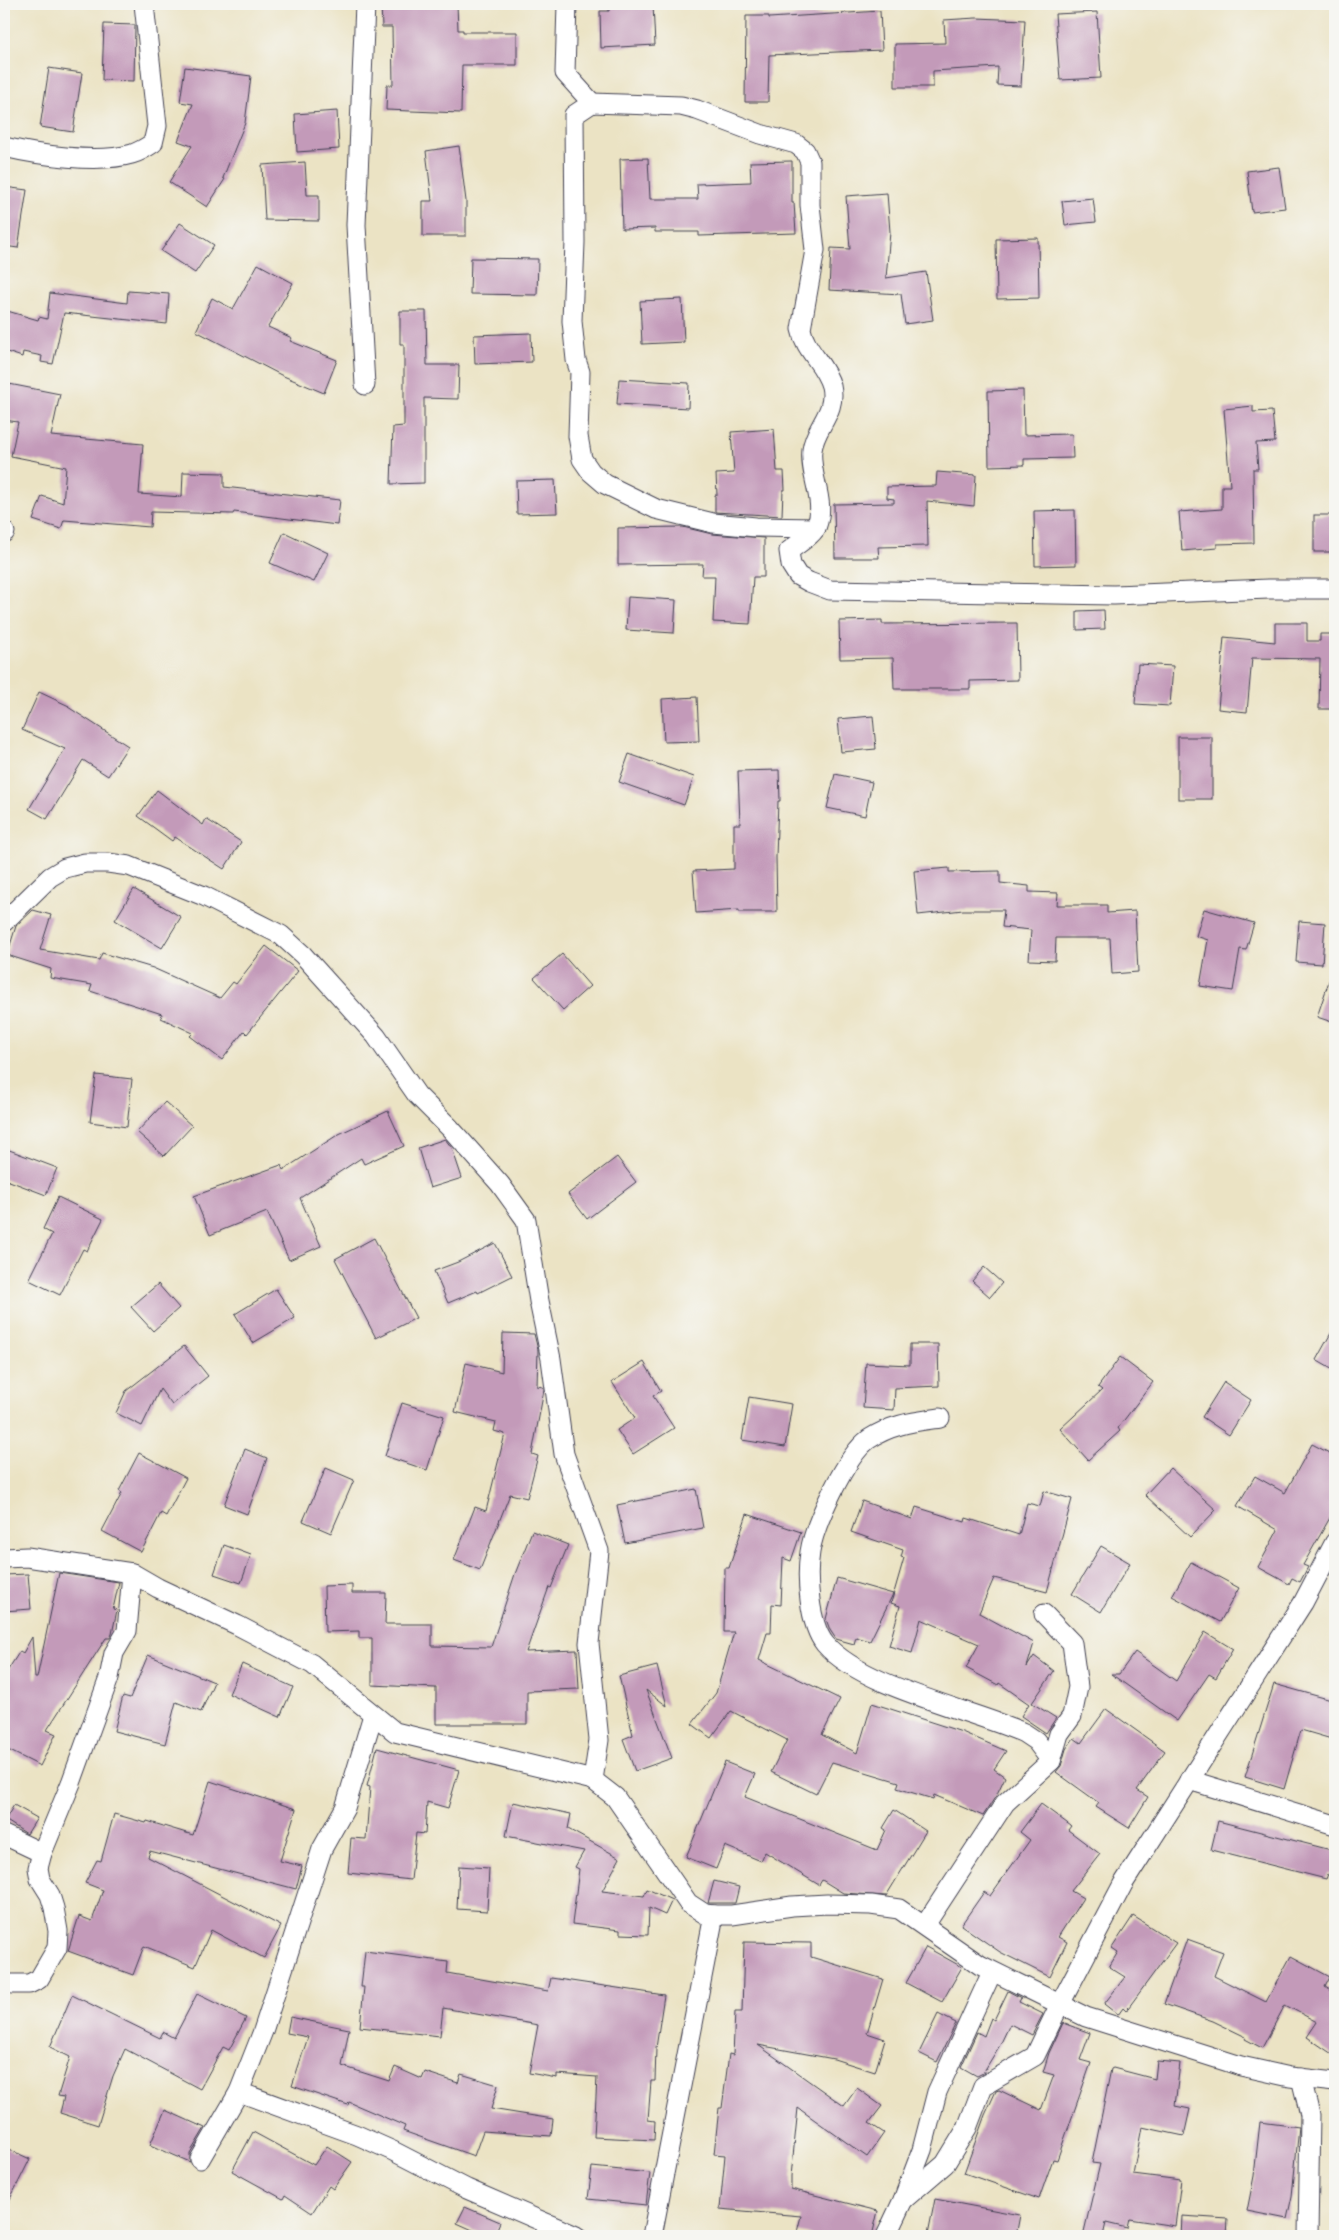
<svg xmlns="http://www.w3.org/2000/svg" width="1339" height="2240" font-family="Caveat,sans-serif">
  <rect width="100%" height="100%" fill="#f6f6f2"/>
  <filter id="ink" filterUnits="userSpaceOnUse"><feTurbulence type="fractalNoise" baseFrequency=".02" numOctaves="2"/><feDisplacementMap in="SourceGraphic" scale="10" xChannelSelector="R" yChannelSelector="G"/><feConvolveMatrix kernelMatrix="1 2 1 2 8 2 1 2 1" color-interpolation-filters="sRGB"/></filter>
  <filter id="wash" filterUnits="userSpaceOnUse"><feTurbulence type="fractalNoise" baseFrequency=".0096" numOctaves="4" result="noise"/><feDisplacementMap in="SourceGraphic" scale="20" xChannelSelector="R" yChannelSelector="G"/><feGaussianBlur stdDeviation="1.12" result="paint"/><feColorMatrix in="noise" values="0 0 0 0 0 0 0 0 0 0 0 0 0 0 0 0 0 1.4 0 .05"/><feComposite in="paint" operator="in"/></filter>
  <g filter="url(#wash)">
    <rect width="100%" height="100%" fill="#ebe3c4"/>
    <g id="blocks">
      <!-- building -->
      <g fill="#c39ab9">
        <path d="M381,4h76l1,26h5v2h54v33h-55l-1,48 -75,-3 1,-25h6l-1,-58h-10z"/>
        <path d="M609,4h44l2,41 -54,3 -1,-37h9z"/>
        <path d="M880,11l2,39 -113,5 -1,47h-23l1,-86h23v2z"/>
        <path d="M1097,12l4,66 -41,2 -5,-66z"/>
        <path d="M976,18l49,2 -4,66 -24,-1 1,-18 -65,4v16h-38v-43l50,-1 -1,-23z"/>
        <path d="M104,24l31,1 -1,56 -32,-1z"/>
        <path d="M185,67l66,9 -6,47 -22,55 2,1 -18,28 -38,-25 23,-36 -14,-5 15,-37 -13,-2z"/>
        <path d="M49,68l33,5 -9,59 -33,-5z"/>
        <path d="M337,111l2,38 -42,3 -2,-38z"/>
        <path d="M459,146l7,55v35h-43v-35h9l-6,-50z"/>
        <path d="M648,158l2,41h48l-1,-15 54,-2 -1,-20 42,-1v42h2l2,30 -97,3v-4h-44v-4l-33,1 -2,-70z"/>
        <path d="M305,162l2,33h12v26l-54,-1 -3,-55z"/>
        <path d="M1279,167l6,41 -33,4 -5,-41z"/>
        <path d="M4,187l23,3 -9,58 -14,-2z"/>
        <path d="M887,193l3,39 -4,46 40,-6 7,48 -28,4 -4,-30 -72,-4 2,-42 19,1 -4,-53z"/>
        <path d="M1093,198l3,24 -31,3 -3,-24z"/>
        <path d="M180,223l34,22 -19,28 -34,-22z"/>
        <path d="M1038,238l1,60 -42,1 -1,-60z"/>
        <path d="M471,258l67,1 -1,36 -67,-1z"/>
        <path d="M258,264l35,19 -25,44 24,11 -2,3 47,19 -13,33 -43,-18 -85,-44 16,-33 21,11z"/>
        <path d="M128,291l41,3 -2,30 -103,-11 -11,51 -12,-2 1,-6 -19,-4 -1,5 -18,-6v-41l34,10 1,-3 8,2 3,-26 77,10z"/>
        <path d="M682,299l2,43 -42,2 -2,-43z"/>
        <path d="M400,311h26l1,54h32l-1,34 -34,-1v85l-33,1 2,-57 11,-1v-82h-4z"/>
        <path d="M531,333l1,29 -57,2 -1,-29z"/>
        <path d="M619,379l70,4 -1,25 -71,-4z"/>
        <path d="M4,383l56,11 -9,42 92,8 -4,50 43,3 1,-25 41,1v14l116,13 -3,25 -103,-13 -1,2 -82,-2 -1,15 -86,-7 -3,9 -28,-9 9,-24 21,7 3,-36 -55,-11 7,-34 -14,-2z"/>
        <path d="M1023,390l1,45 48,-1 1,24 -49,1v6l-35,1 -1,-75z"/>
        <path d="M1253,406v6l19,-1 3,31 -19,1 2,26h-5l1,74 -37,1v4l-35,3 -3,-39 43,-3v-23h8l-6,-77z"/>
        <path d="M774,429l3,42h7l1,19h-2l-1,26 -67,-4v-17h2l-1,-21 18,-1 -3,-41z"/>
        <path d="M937,472l39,3 -2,31 -47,-5 1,45 -50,1 1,11h-44l-1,-54 60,-1v-4l-7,-1v-11l49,-1z"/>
        <path d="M555,480l2,33 -40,1 -1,-33z"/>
        <path d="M1075,510l1,55 -41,1 -1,-55z"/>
        <rect x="1314" y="515" width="21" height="37"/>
        <path d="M683,527l29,7 52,4v39h-11l-3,47 -37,-2 2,-46h-13l1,-12 -85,1v-37z"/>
        <path d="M284,532l44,21 -14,29 -44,-19z"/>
        <path d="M628,597l48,3 -2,33 -48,-3z"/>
        <path d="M1104,610l1,19 -28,1v-19z"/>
        <path d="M882,620v4l135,-1 1,57 -48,1v8h-76l-1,-31 -53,1 -1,-38z"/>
        <path d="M1275,623h32v18h13v-7h15v75h-16l1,-50 -68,-1 -5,54 -29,-3 6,-72 51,5z"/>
        <path d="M1138,664l35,2 -3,40 -35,-2z"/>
        <path d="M39,692l30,14 -1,1 60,39 -20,30 -25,-16 -36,59 -18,-10 36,-60 -43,-19z"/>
        <path d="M697,697l2,44 -35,1 -2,-43z"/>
        <path d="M873,716l3,33 -35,3 -3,-33z"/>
        <rect x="1178" y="737" width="34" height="62"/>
        <path d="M629,754l65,23 -10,28 -65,-23z"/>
        <path d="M779,770l1,31h-2l-2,56 1,55h-38v-2l-43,3 -3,-42 41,-2v-45h6l-2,-53z"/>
        <path d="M835,774l37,8 -7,34 -38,-8z"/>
        <path d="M157,790l46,35 3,-6 35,23 -17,27 -49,-32 -3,4 -34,-25z"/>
        <path d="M949,868v4l51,-1v12l29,3v6l29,1 -1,12h50v8l28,-2 3,61 -26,2 -2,-36h-54l-1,23 -26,-1 2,-30 -29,-3 2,-17h-41l-45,5 -4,-44z"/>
        <path d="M134,889l47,28 -19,31 -47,-28z"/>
        <path d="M1204,909l50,14 -8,27 -6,-1 -7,42 -33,-5 8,-46 -12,-4z"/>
        <path d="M33,910l18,5 -11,35 59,10 3,-7 51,15 67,30 13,-16 3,2 30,-38 32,25 -51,63 -3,-3 -22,29 -32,-24 3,-3 -32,-15 1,-4 -72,-23 2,-6 -42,-7 1,-9 -44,-14 9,-29z"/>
        <path d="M1299,921l26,2 -3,41 -26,-2z"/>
        <path d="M562,954l28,32 -27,24 -29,-32z"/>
        <path d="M1332,972l3,1v50l-18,-6z"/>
        <path d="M96,1075l36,4 -5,48 -37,-5z"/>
        <path d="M165,1102l27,24 -28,30 -27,-24z"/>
        <path d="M388,1111l16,35 -40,18 -3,-6 -61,40 21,48 -32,14 -22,-48 -57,23 -16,-39 87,-31 2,5 56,-36z"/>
        <path d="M445,1139l7,9 10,30 -32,10 -12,-40z"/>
        <path d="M4,1148l53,20 -11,27 -42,-16z"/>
        <path d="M617,1157l19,25 -49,37 -19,-25z"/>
        <path d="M58,1197l45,22 -16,32 -4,-2 -23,46 -31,-15 23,-46 -9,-5z"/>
        <path d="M374,1238l42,80 -40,20 -41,-79z"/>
        <path d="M495,1243l17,33 -34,17 -1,-2 -29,12 -14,-32 24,-9z"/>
        <path d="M984,1267l18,16 -12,14 -18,-16z"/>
        <path d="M158,1284l21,24 -26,23 -22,-24z"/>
        <path d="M276,1289l19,29 -42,25 -18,-29z"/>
        <path d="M1335,1326v45l-19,-11z"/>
        <path d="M503,1333l31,1 4,16 -1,36 6,1 1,3 -12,64 6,2 -11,42 -17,-4 -30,76 -26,-10 21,-53 11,4 19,-77 -11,-3 2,-9 -41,-10 11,-49 36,9z"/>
        <path d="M910,1344h28l1,42 -44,2 -1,22 -31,-2 3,-45 44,2z"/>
        <path d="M184,1346l24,30 -36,29 -12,-16 -18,37 -26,-13 10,-22z"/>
        <path d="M1120,1357l33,25 -35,46 2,3 -32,29 -28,-31 42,-39 -4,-3z"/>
        <path d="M644,1362l17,29 -8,5 21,32 -41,26 -16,-24 18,-12 -23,-36z"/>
        <path d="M1224,1382l27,18 -22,35 -27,-18z"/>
        <path d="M749,1397l43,7 -7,43 -43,-7z"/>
        <path d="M402,1403l42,13 -17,54 -42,-14z"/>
        <path d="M1312,1444l23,12v53l-32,56 5,2 -8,15 -8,-4 -3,6 -31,-17 20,-37 -41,-24 18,-30 30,17z"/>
        <path d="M245,1449l22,9 -20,56 -23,-9z"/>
        <path d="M139,1453l47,25 -20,38 -5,-3 -20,39 -39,-21 20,-38 -3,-2z"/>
        <path d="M326,1468l28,12 -23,53 -28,-12z"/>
        <path d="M1170,1468l46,42 -26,27 -45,-42z"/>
        <path d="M696,1489l7,39 -78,15 -8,-38z"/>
        <path d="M1044,1491l28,8 -25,93 -53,-14 -15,35 55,30 -7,24 7,-11 20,15 -22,32 24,15 -10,15 -25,-17 8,-12 -30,-21 -1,2 -32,-17 13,-24 -58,-25 -9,34 -23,-7 11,-40 -9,-3 13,-45 -3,-1 2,-7 -52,-18 11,-31 50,18 4,-12 49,15 1,-4 53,17 8,-32 13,3z"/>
        <path d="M747,1514l54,18 -10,29 -8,-3 -2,47 -9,-1 -1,29h-4l-8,27 81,39 -18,36 35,18 15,-50 90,29 44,19 -12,18 11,8 -9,19 -13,20 -49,-21 -1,4 -36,-11 2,-6 -67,-20 -16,32 -45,-22 16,-32 -56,-29 -20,27 -19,-14 24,-31 18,-61h-10l1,-64h4z"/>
        <path d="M532,1531l36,14 -17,43 -2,-1 -23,65 51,-2 2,39 -52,2v33h-91v-36l-64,-3v-47h-13v-7l-34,1 -1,-46 28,-1v8h34l-1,31h47v22l59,1 24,-73z"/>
        <path d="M224,1545l27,10 -10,28 -27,-9z"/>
        <path d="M1101,1546l29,17 -29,49 -29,-18z"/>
        <path d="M1191,1562l48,26 -19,34 -48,-26z"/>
        <path d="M59,1573l60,9 -6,27 4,1 -5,24 -2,4h-4l-59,92 9,4 -16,32 -36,-18v-72l16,-25 3,2 9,-16 3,41h2z"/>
        <path d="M28,1574l3,35 -27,2v-36z"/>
        <path d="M837,1578l56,16 -23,47 -14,-4 -2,7 -18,-5 -6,-9 -4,-11z"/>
        <path d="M1205,1632l28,17 -17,29 -7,-4 -32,47 -66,-47h8l16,-22 41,29z"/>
        <path d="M148,1655l66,27 -13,30 -25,-10 -11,42 -51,-13 9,-35 7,2z"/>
        <path d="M242,1664l51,23 -13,30 -51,-23z"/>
        <path d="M657,1666l10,40 -21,-16 26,68 -37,13 -12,-32 10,-4 -14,-59z"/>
        <path d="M1274,1684l61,17v39l-34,-10 -17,59 -39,-12z"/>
        <path d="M1106,1709l59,42 -28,39 11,7 -19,31 -33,-21 3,-4 -43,-31 5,-6 5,-17 8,-11 7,5z"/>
        <path d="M377,1748l82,22 -11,38 -21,-6 -2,32 -9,-1 -5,47 -63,-7 3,-35 15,1 4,-52 -3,-1z"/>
        <path d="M725,1762l30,12 -10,23 132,53 9,-20 -3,-2 11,-18 32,21 -40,65 -43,-3 -21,-13 -3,5 -54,-33 -4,9 -36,-15 -9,23 -30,-12z"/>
        <path d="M210,1781l86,28 -16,52 22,5 -6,23 -146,-38 -2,6 133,69 -17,32 -53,-28 -16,37 -51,-21 -11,29 -65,-24 11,-35 13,5 11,-31 -18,-7 12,-23 4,1 13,-47 32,9 1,-2 46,14z"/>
        <path d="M513,1802l58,12 -3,15 52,29 -18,33 42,5 3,-7 25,11 -7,15 -16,-7 -1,27 -28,-1v-4l-48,-6 7,-55 -4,-2 9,-16 -78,-15z"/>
        <path d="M1041,1804l30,22 -3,4 32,24 -29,37 12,7 -25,39 9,5 -17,35 -50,-25 -39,-27 23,-33 6,4 40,-56 -10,-8z"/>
        <path d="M14,1805l23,13 -10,16 -22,-14z"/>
        <path d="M1218,1821l117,30v24l-7,-1 -2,5 -115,-29z"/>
        <path d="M459,1866l30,2 -2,43 -30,-2z"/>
        <path d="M714,1881l25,6 -4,16h-27z"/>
        <path d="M1133,1916l43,27 -50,68 -3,-3 -5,7 -14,-11 21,-27 -16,-10 9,-15 -6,-4z"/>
        <path d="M1187,1939l36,13 -9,24 52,26 25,-46 39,21 -5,10 10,6v63l-28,-19 10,-15 -32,-17 -23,43 -17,-9 1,-2 -33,-16 -49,-17z"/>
        <path d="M744,1942l67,1v14l72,22 -16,54 18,6 -10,33 -41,-13 -76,-14 86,61 13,-18 25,18 -13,17 15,10 -17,24 -69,-49 -7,68v13l87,22 -6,25h-58l-17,-4 4,-16 -81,-7 5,-54 -11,-1 5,-46h3l7,-54 4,1 2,-43h7z"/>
        <path d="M926,1947l36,20 -20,35 -36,-19z"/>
        <path d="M365,1951l83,11 -1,11 101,18 3,-13 113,17 -8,53 -1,33h-4l-3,39 7,1 -1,19 -60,-3 3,-60 -40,-3v4l-28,-5 9,-48 -95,-17 -3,28 -80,-9 4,-40h-3z"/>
        <path d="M1008,1991l13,7 -2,4 24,12 -11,21 -22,-11 -10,21 -17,28 -6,3 -16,-9 16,-35 7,4 7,-18 3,2z"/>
        <path d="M197,1994l49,24 -17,32 -6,-3 -23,42 -75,-40 -12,27 -15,49 -38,-12 4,-16 -6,-1 12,-39 -20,-10 22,-52 88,43 3,-6 11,6z"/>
        <path d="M938,2014l18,9 -19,39 -18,-9z"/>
        <path d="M290,2017l59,12 -7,37 47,15 6,-14 27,12 3,-7 33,11 3,-9 37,11 -7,24 62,10 -2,17 -68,-5 -9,25 -71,-25 2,-5 -56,-24 -1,3 -56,-19 16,-49 -21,-4z"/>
        <path d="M1063,2023l27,10 -10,27 11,3 -34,97 -4,-1 -14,40 -75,-26 21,-58 11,-24 3,-1 42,20 13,-35 -11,-3 6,-19z"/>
        <path d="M1157,2061l23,2 -5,43 15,3 -6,27 -42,-9 -9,47 48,6 -6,46 -46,-7 -2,9 -21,-5 -3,13h-20l17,-72 -8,-1 19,-94 2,-1 42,11z"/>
        <path d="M165,2110l40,18 -15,25v9l-40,-17z"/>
        <path d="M1260,2122l39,5 -7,69 -5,23 -40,-8 7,-35z"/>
        <path d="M253,2132l61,33 13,-19 25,16 -19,27 -4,-3 -17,27 -27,-18 -2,4 -51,-28z"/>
        <path d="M4,2147l26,12 -26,52z"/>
        <path d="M592,2167l58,6 -4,32 -58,-6z"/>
        <path d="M935,2199l85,16 -4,21h-78l-10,-2z"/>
        <path d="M465,2207l35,15 -6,14h-8l-29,-13z"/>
        <path d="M1182,2216l46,3 -1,17h-46z"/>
      </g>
    </g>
  </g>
  <g filter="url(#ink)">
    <use href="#blocks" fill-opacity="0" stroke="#403f50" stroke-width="1"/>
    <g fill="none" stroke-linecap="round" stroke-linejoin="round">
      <!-- minor casing -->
      <g stroke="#403f50" stroke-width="21">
        <g id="minor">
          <path d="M365,4l-9,221 9,160"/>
          <path d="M567,4l-2,69 27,30 -18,12 1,127 -3,79 4,39 4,12 -2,64 4,23 9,13 14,12 51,25 57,14 43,4 60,1"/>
          <path d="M592,103l89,3 16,4 63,24 36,10 9,7 5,11v43l5,45 -14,79c4,22 24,35 30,57 6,27 -16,40 -19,64 -3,25 14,50 5,75 -3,10 -20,19 -28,26l2,14 7,11 11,6 21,8 284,5 155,-6h66"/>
          <path d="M4,147c34,8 94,17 128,7 7,-2 15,-7 21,-11l4,-17 -13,-122"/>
          <path d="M4,532h1"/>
          <path d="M4,922l46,-45 15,-9 20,-5h23l21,3 75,30 77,39 22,20 73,81 41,59 33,33 50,56 26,36 13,81 12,58 13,95 35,97 -10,92 10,97 -6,40"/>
          <path d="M940,1418c-27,4 -48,6 -71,21 -23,16 -55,86 -59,113 -4,25 -1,72 15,92 37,43 145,65 199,89l12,8 15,20"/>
          <path d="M4,1558l23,-1 105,16 26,15 79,37 75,39 83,68 198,48 22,17 73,106 17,11 9,1h18l60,-9 35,-2 44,1 28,4 81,56 106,52 155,49 49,11 45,5"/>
          <path d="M1189,1780l146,45"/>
          <path d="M4,1835l38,18"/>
          <path d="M925,1925l80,-122 46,-42 8,-27 13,-18 6,-29 -6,-44 -28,-29"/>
          <path d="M12,1984h17l10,-5 18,-31 1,-17 -4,-23 -4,-13 -10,-16 -2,-11 4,-15 29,-70 38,-105 5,-25 13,-22 5,-58"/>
          <path d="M1301,2078l9,37 -2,121"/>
          <path d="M239,2092l118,43 36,16 74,38 109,47"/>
          <path d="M200,2159l39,-67 24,-61 59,-182 23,-41 28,-93"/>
          <path d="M903,2200l42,-36 22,-36 16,-42 52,-30 25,-52 63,-120 180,-281 32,-61"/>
          <path d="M652,2236l62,-321"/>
          <path d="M886,2236l17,-36 19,-50 15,-58 55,-120"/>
        </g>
      </g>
      <!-- minor -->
      <use href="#minor" stroke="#fff" stroke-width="19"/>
    </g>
  </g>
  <!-- margin -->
  <rect width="1339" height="2240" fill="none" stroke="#f6f6f2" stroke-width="20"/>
</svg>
